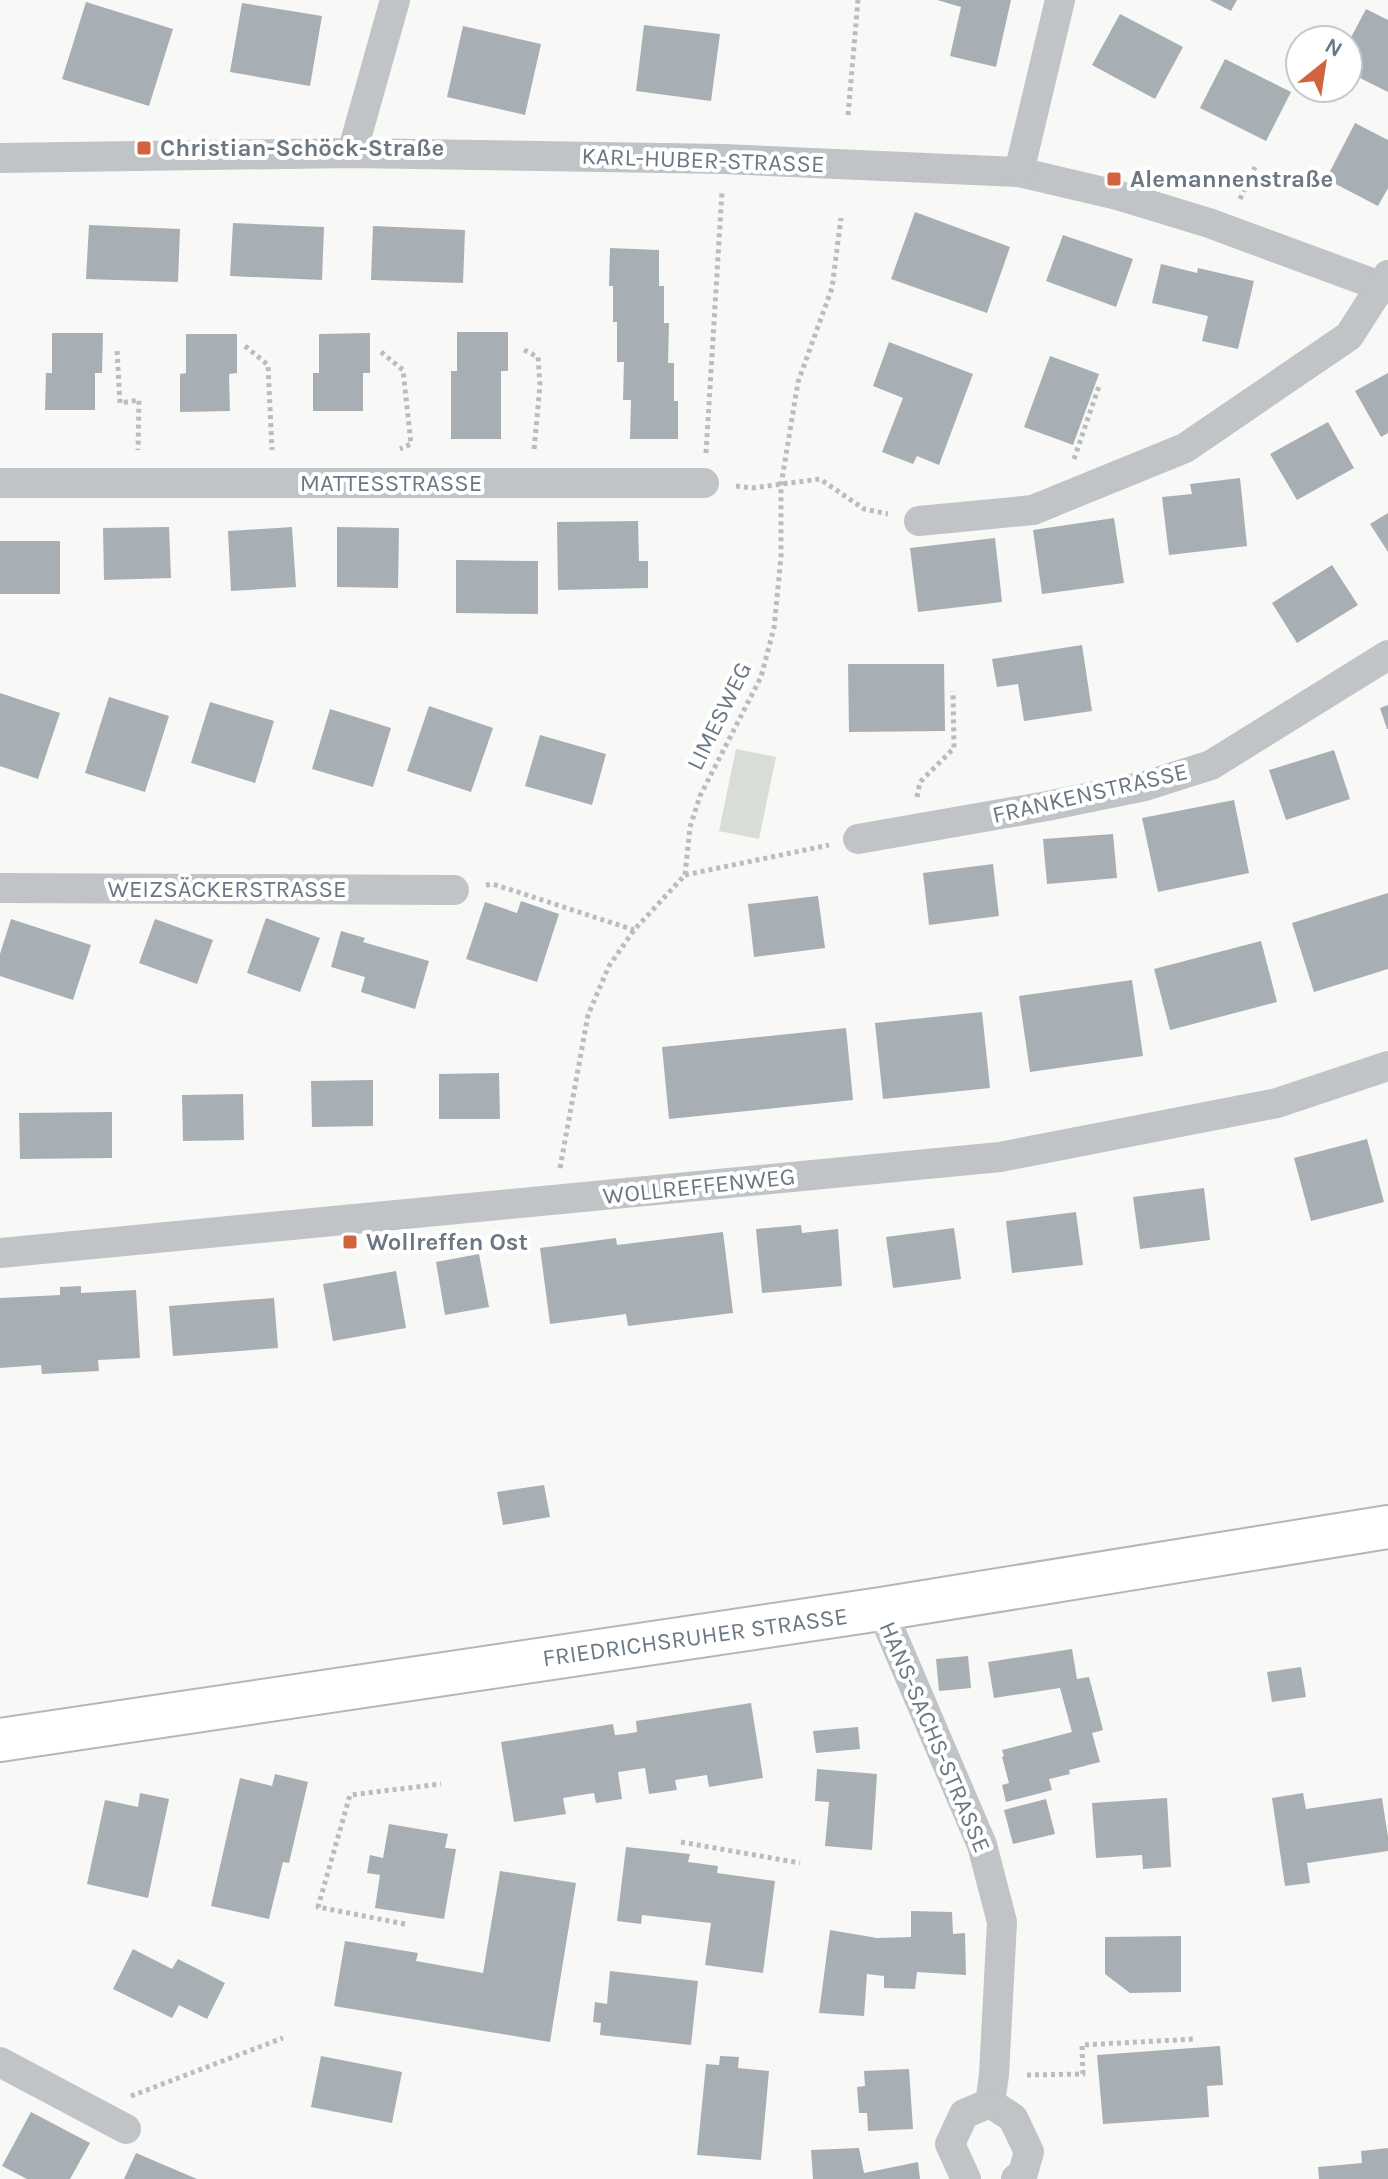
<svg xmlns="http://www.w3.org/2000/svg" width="1388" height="2179" font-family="Karla,sans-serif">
  <rect width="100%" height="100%" fill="#f8f8f6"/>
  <!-- green -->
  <path fill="#d8ddd6" d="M736,749l40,8 -17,82 -40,-8z"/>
  <!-- building -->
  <g fill="#a8afb4">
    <path d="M937,0h74l-15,67 -46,-11 11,-49z"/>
    <path d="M1210,0h27l-6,11z"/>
    <path d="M86,2l87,27 -24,77 -87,-27z"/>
    <path d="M242,3l80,13 -12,70 -80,-14z"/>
    <path d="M1366,9l22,11v72l-40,-20v-29z"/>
    <path d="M1120,14l63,33 -28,52 -63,-34z"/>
    <path d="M644,25l76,9 -9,67 -75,-10z"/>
    <path d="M463,26l78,18 -16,71 -78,-18z"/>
    <path d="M1225,59l66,33 -25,49 -66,-33z"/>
    <path d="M1355,123l33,17v48l-10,18 -52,-27z"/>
    <path d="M915,212l95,35 -23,66 -96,-34z"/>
    <path d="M233,223l91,4 -2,53 -92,-4z"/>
    <path d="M89,225l91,4 -2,53 -92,-3z"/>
    <path d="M373,226l92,4 -2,53 -92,-3z"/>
    <path d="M1063,235l70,24 -17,48 -70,-26z"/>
    <path d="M610,248l49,2v36h5v37h5l-1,40h6v38h4v38h-48l1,-39h-8l1,-38h-7v-40h-4v-36h-4z"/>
    <path d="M1161,264l36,9 1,-5 56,13 -16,68 -36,-8 6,-25 -56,-13z"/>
    <path d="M457,332h51v39h-7v68h-50v-68h6z"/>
    <path d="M52,333h51l-1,40h-7v37h-50l1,-37h6z"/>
    <path d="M370,333v40h-7v38h-50v-38h6v-39z"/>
    <path d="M186,334h51v39l-8,1 1,37 -50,1v-38l6,-1z"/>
    <path d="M889,342l84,32 -34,91 -22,-9 -4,8 -31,-12 21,-54 -30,-12z"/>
    <path d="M1050,356l49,18 -26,71 -49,-18z"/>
    <path d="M1388,373v60l-7,4 -26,-46z"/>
    <path d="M1328,422l26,46 -57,32 -27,-46z"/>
    <path d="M1240,478l7,68 -78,9 -7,-58 30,-3 -2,-10z"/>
    <path d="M1388,513v39l-18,-28z"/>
    <path d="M1114,518l10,65 -82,11 -9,-64z"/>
    <path d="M638,521l1,40h9v27l-90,2 -1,-68z"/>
    <path d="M169,527l2,51 -67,2 -1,-52z"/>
    <path d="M292,527l4,60 -65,4 -3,-60z"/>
    <path d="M337,527l62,1 -1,60 -61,-1z"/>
    <path d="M995,538l7,64 -84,10 -8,-64z"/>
    <rect x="0" y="541" width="60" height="53"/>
    <path d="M456,560l82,1v53l-82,-1z"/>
    <path d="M1332,565l26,40 -61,38 -25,-40z"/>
    <path d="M1082,645l10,66 -68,10 -6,-37 -21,3 -5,-28z"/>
    <path d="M848,664h96l1,67 -96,1z"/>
    <path d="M0,693l60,20 -22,66 -38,-13z"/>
    <path d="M109,697l60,19 -24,76 -60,-19z"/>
    <path d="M210,702l64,19 -19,62 -64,-20z"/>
    <path d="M1388,705v24h-1l-7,-21z"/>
    <path d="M429,706l64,22 -22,64 -64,-21z"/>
    <path d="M330,709l61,19 -18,59 -61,-18z"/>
    <path d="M540,735l66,19 -14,51 -67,-19z"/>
    <path d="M1334,750l16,49 -64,21 -17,-50z"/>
    <path d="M1234,800l15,73 -91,19 -16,-74z"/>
    <path d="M1113,834l4,44 -70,6 -4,-45z"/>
    <path d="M993,864l6,52 -70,9 -6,-52z"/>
    <path d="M1388,893v76l-74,23 -22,-69z"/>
    <path d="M818,896l7,52 -71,9 -6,-53z"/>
    <path d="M521,901l38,13 -22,68 -71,-23 19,-57 32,11z"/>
    <path d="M266,918l54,20 -20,54 -53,-19z"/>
    <path d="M11,919l80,26 -18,55 -73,-24v-22z"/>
    <path d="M155,919l58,21 -16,44 -58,-21z"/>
    <path d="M341,931l24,7 -2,4 66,19 -14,48 -54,-17 4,-15 -34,-10z"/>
    <path d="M1261,941l16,61 -107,28 -16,-61z"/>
    <path d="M1132,980l11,76 -113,16 -11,-76z"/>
    <path d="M982,1012l8,76 -107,11 -8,-76z"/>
    <path d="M846,1028l7,72 -184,19 -7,-72z"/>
    <path d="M499,1073l1,46h-61v-45z"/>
    <path d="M373,1080v46l-61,1 -1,-46z"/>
    <path d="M243,1094l1,46 -61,1 -1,-46z"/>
    <path d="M112,1112v46l-92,1 -1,-46z"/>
    <path d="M1367,1139l17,63 -73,19 -17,-63z"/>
    <path d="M1204,1188l6,52 -70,9 -7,-52z"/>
    <path d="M1076,1212l7,53 -71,8 -6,-52z"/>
    <path d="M801,1225l1,8 36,-4 4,57 -80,7 -6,-64z"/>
    <path d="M954,1228l7,51 -68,9 -7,-51z"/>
    <path d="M723,1232l10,81 -105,13 -2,-12 -76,10 -10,-76 76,-10 1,7z"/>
    <path d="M479,1254l10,53 -44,8 -9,-53z"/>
    <path d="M396,1271l10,57 -73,13 -10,-57z"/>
    <path d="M81,1286v7l55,-3 4,68 -42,2 1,11 -57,3 -1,-9 -41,3v-70l60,-3v-8z"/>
    <path d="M274,1298l4,50 -105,8 -4,-50z"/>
    <path d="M544,1485l6,32 -47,8 -6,-33z"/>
    <path d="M1072,1649l5,30 12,-2 14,53 -11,3 8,29 -31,8 1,4 -21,5 3,11 -46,12 -4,-17 7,-2 -7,-26 2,-1 -2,-6 70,-18 -12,-44 -66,10 -6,-36z"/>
    <path d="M968,1656l3,32 -32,3 -3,-32z"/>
    <path d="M1301,1667l5,30 -34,5 -5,-30z"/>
    <path d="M751,1703l12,75 -54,9 -2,-12 -32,5 2,10 -28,4 -4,-26 -27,4 4,27 -26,4 -2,-10 -31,5 3,16 -52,8 -13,-80 112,-18 2,11 10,-1 12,-2 -1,-11z"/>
    <path d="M858,1727l2,22 -44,4 -3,-22z"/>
    <path d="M817,1769l60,5 -5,76 -47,-4 4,-44 -14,-1z"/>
    <path d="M275,1774l33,8 -19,81 -6,-1 -14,57 -58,-13 29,-128 32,8z"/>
    <path d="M140,1793l29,6 -21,99 -61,-14 18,-84 33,7z"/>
    <path d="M1303,1793l3,16 76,-11 6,39v14l-81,12 3,20 -25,3 -13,-88z"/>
    <path d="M1167,1798l4,69 -28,2 -1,-14 -46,3 -4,-55z"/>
    <path d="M1046,1799l9,35 -42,10 -9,-34z"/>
    <path d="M389,1824l59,10 -3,14 11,1 -12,70 -69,-11 5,-33 -13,-2 3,-18 13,3z"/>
    <path d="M626,1847l64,7 -2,8 30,4 -1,7 58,8 -12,92 -58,-8 6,-42 -69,-8 -1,9 -24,-3z"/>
    <path d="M500,1871l76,12 -26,159 -216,-36 11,-65 73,12 -2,8 67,12z"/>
    <path d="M911,1911l41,1 1,22 12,-1 1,42 -49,-3 -2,17 -31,-1v-12l-17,-2 -3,42 -45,-3 11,-83 47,8 34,-1z"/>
    <path d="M1181,1936v56l-51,1 -25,-19v-37z"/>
    <path d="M133,1949l39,20 6,-10 47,24 -18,36 -28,-14 -7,13 -59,-29z"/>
    <path d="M610,1971l88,10 -7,64 -91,-10 1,-12 -8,-1 2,-20 12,2z"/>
    <path d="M1220,2046l3,39 -16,1 2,31 -106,7 -6,-69z"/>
    <path d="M321,2056l81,16 -10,51 -81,-16z"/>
    <path d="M720,2056l19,1 -1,11 31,3 -8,89 -64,-5 9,-91 13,1z"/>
    <path d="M909,2069l4,60 -45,2 -1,-18h-8l-2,-26 8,-1 -1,-15z"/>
    <path d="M31,2112l59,31 -20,36h-43l-25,-13z"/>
    <path d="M859,2148l5,25 54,-11 2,17h-107l-2,-29z"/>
    <path d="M1388,2148v31h-69l-1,-12 44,-4 -1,-12z"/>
    <path d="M136,2153l61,26h-73z"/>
  </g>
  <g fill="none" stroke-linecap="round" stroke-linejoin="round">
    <!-- secondary casing -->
    <g stroke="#b3b7bc" stroke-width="46">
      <path id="secondary" d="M0,1740l881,-131 507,-82"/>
    </g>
    <!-- path -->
    <g stroke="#babdbf" stroke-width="5" stroke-dasharray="4 4" stroke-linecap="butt">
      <path d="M848,115l10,-115"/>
      <path d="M1240,199l15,-32"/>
      <path d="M245,346l23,19 4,85"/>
      <path d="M524,350l14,7 2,28 -6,65"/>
      <path d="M117,351l3,52 19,-3 -1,50"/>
      <path d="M381,352l22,18 8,74 -11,5"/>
      <path d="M706,453l16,-261"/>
      <path d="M1074,459l25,-73"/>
      <path d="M736,486l16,2 68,-9 44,30 24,5"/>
      <path d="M917,797l3,-15 34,-34 -1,-57"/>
      <path d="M685,875l144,-30"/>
      <path d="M486,885l7,-1 141,46"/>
      <path d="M560,1168l28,-153 21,-49 25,-36 51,-55 5,-48 10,-31 61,-119 13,-49 7,-71v-72l17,-103 34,-94 9,-70"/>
      <path d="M681,1842l119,21"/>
      <path d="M405,1924l-87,-17 32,-112 91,-11"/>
      <path d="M1027,2075l56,-1 -1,-29 113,-6"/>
      <path d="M131,2096l152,-58"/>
    </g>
    <!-- minor -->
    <g stroke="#c0c4c7" stroke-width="30">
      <path d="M352,153l43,-153"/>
      <path d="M0,158l352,-5 372,6 295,13 98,23 92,28 179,66"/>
      <path d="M1019,172l41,-172"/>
      <path d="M0,483h704"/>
      <path d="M919,521l114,-11 152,-62 164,-112 39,-61"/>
      <path d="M858,839l189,-33 98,-20 66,-21 177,-110"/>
      <path d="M0,888l454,2"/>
      <path d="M0,1253l1000,-96 277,-54 111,-37"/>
      <path d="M881,1609l101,236 20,77 -8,153 -4,28"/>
      <path d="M0,2062l126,67"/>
      <path d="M990,2103l23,15 16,34 -6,21 -7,6"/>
      <path d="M966,2179l-16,-35 14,-30 26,-11"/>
    </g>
    <!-- secondary -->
    <use href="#secondary" stroke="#fff" stroke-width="42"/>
  </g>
  <!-- markers -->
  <g fill="#d1633e" stroke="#fff" stroke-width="3">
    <rect x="136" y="140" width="16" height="16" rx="4"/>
    <rect x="1106" y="171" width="16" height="16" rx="4"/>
    <rect x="342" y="1234" width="16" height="16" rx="4"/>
  </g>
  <g text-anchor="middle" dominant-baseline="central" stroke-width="8" stroke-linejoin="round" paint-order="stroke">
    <!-- poi labels -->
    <g font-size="24" font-weight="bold" fill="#6b7884" stroke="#fff" text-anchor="start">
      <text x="160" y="148">Christian-Schöck-Straße</text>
      <text x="1130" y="179">Alemannenstraße</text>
      <text x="366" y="1242">Wollreffen Ost</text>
    </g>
    <!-- street labels -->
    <g font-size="24" fill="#6b7884" stroke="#fff">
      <text transform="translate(703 160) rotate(2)">KARL-HUBER-STRASSE</text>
      <text x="391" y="483">MATTESSTRASSE</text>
      <text transform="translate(719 716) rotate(-64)">LIMESWEG</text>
      <text transform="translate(1090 793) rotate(-13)">FRANKENSTRASSE</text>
      <text x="227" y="889">WEIZSÄCKERSTRASSE</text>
      <text transform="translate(699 1186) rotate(-6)">WOLLREFFENWEG</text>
      <text transform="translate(695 1637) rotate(-8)">FRIEDRICHSRUHER STRASSE</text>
      <text transform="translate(935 1737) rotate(67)">HANS-SACHS-STRASSE</text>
    </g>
  </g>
  <!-- north arrow -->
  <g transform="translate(1324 64) rotate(30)"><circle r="38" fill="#ffffff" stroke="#c4c9ce" stroke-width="2"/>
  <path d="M0-6L14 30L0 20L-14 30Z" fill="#d1633e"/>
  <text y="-12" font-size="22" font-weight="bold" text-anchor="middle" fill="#6b7884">N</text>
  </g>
</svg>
